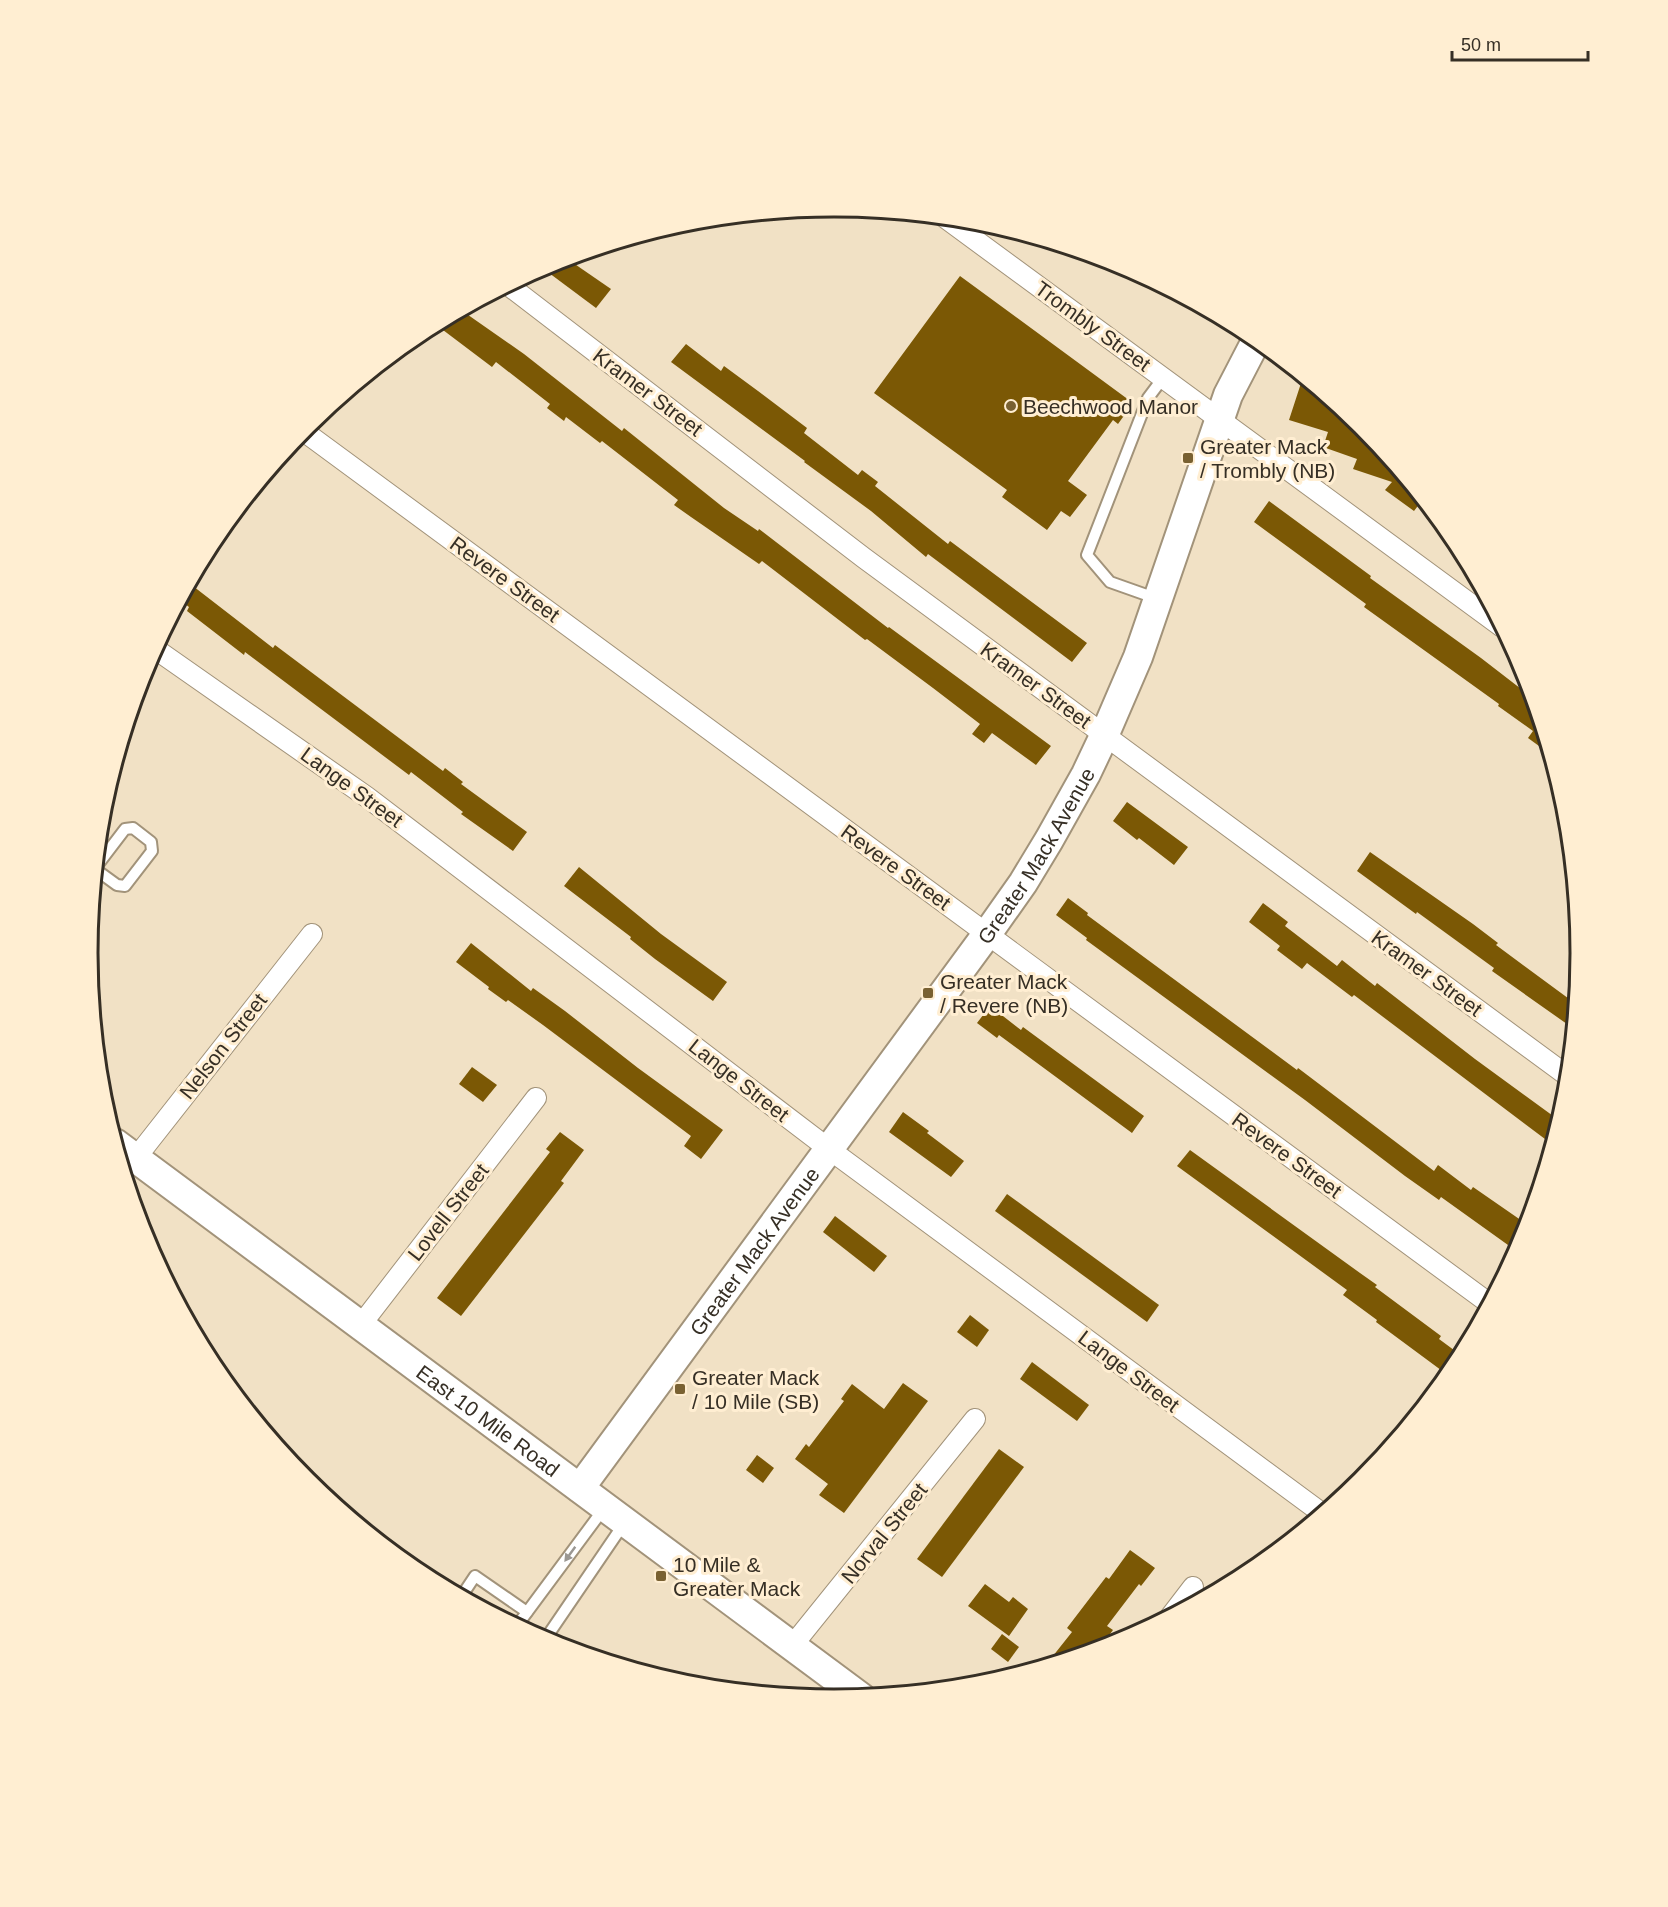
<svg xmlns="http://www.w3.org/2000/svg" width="1668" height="1907" font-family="Arial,sans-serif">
  <rect width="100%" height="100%" fill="#f1e1c5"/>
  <!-- building -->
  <g fill="#7b5805">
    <path d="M566,258l45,31 -15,19 -55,-41z"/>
    <path d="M960,276l173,127 -15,21 -5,-4 -45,61 19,14 -17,22 -9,-6 -14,19 -45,-33 5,-7 -133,-97z"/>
    <path d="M461,310l63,44 98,77 2,-3 100,80 34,23 1,-2 129,99 1,-1 162,119 -15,19 -44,-32 -8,10 -12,-9 8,-10 -47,-36 -66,-49 -2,1 -103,-79 -3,3 -68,-47 -17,-12 4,-5 -76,-59 -2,2 -34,-26 -2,4 -17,-13 3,-4 -54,-42 -4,5 -49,-37 13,-17z"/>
    <path d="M686,344l35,27 3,-5 34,25 49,37 -3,5 54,42 4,-5 16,12 -3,4 73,58 2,-3 137,102 -15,19 -144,-108 -2,3 -55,-46 -67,-49 1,-1 -134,-99z"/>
    <path d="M1303,377l54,44 -3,9 16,5 53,64 -9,12 -29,-21 7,-8 -39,-13 4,-10 -34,-12 5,-15 -39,-12z"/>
    <path d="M1269,501l102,75 -1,2 111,80 53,41 16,55 -22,-16 5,-7 -35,-25 1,-2 -135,-97 2,-3 -112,-82z"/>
    <path d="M189,583l84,65 2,-3 168,126 2,-3 18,14 -2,2 66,48 -14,19 -52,-37 2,-2 -52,-40 -2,3 -164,-123 -1,3 -57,-44 2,-4 -9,-7z"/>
    <path d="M1127,802l61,45 -14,18 -35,-27 -2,2 -24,-19z"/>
    <path d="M1370,852l103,72 25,19 -2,2 80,59 -2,25 -82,-58 2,-3 -77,-56 -1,2 -59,-43z"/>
    <path d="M579,867l82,67 66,48 -14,19 -58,-42 -25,-20 1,-2 -67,-51z"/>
    <path d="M1068,898l20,15 -1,2 210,155 1,-2 136,103 4,-6 33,25 2,-3 52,36 -17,22 -67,-48 -2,3 -34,-24 -100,-76 -219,-160 1,-2 -31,-23z"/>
    <path d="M1263,903l25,19 -3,4 52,40 5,-6 33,26 2,-3 98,76 85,62 -7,24 -199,-150 -2,2 -45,-34 -5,6 -25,-19 3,-4 -31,-24z"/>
    <path d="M471,943l60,48 2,-3 32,23 73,57 85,62 -22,29 -17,-13 7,-10 -148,-111 -35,-25 -2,2 -18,-13 1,-2 -33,-25z"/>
    <path d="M990,1006l31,24 2,-3 121,89 -12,17 -133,-98 -2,3 -20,-15z"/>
    <path d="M472,1067l25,18 -14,17 -24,-18z"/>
    <path d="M903,1112l26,19 -2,2 37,28 -13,16 -62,-45z"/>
    <path d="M560,1132l24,18 -23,31 3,2 -103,133 -24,-18 113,-146 -4,-3z"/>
    <path d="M1190,1150l170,123 17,12 -2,2 66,49 -2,3 23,17 -13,20 -73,-54 1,-2 -34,-25 4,-5 -170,-124z"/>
    <path d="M1007,1194l152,111 -12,17 -152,-111z"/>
    <path d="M835,1216l52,40 -13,16 -51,-40z"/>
    <path d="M970,1315l19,15 -12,17 -20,-15z"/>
    <path d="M1032,1362l57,43 -12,16 -57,-42z"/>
    <path d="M903,1383l25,18 -84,112 -25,-18 9,-11 -33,-25 11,-15 3,3 35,-46 -3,-2 11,-15 32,25z"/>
    <path d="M999,1449l25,18 -82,110 -25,-18z"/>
    <path d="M757,1455l17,13 -11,15 -17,-13z"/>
    <path d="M1130,1550l25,18 -14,18 -2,-2 -32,42 6,4 -15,20 -53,16 27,-34 -5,-4 39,-51 3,2z"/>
    <path d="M985,1584l24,18 4,-5 15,12 -19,27 -41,-30z"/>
    <path d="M1002,1634l17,13 -11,15 -17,-13z"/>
  </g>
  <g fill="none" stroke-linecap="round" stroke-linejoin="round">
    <!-- lane casing -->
    <g stroke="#a2937a" stroke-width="14">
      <g id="lane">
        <path d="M1158,599l-48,-17 -23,-27 61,-157 15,-20"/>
        <path d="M95,869l22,16 8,1 27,-35 -1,-9 -18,-14 -8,1 -29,38"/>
        <path d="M461,1597l14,-21 52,36"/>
        <path d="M516,1627l89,-120"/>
        <path d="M544,1641l81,-119"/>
      </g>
    </g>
    <!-- street casing -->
    <g stroke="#a2937a" stroke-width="22">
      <g id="street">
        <path d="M944,217l558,410"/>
        <path d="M508,285l356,273 705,519"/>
        <path d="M302,430l1188,874"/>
        <path d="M154,648l213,149 462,352 494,365"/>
        <path d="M135,1159l177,-225"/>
        <path d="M360,1326l176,-228"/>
        <path d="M1170,1617l23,-30"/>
        <path d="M792,1646l183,-227"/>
      </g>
    </g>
    <!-- secondary casing -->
    <g stroke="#a2937a" stroke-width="32">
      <g id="secondary">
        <path id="s1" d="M115,1143l747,555"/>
        <path id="s2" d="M580,1488l407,-554 36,-51 26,-43 37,-66 18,-38 34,-79 90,-262 29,-56"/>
      </g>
    </g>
    <!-- lane -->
    <use href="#lane" stroke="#fff" stroke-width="10"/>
    <!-- street -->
    <use href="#street" stroke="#fff" stroke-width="20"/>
    <!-- secondary -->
    <use href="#secondary" stroke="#fff" stroke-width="28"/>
  </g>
  <!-- one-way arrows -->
  <defs><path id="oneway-solid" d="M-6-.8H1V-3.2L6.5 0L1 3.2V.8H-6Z" transform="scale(1.5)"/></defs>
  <use fill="#9a9792" href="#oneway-solid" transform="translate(570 1554) rotate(126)"/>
  <!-- markers -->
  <g fill="#796132" stroke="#ffeed2" stroke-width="2">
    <circle cx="1011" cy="406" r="6"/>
    <rect x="1182" y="452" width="12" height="12" rx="3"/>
    <rect x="922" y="987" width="12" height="12" rx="3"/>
    <rect x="674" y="1383" width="12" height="12" rx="3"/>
    <rect x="655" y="1570" width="12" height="12" rx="3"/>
  </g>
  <g text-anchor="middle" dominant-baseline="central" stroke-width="6" stroke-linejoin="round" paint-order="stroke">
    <!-- street labels -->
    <g font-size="21" fill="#362f25" stroke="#ffeed2">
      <text transform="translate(1093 326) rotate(36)">Trombly Street</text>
      <text transform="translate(648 392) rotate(37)">Kramer Street</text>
      <text transform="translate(505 579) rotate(36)">Revere Street</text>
      <text transform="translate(1036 685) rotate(36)">Kramer Street</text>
      <text transform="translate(352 787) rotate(36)">Lange Street</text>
      <text stroke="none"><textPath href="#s2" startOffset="780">Greater Mack Avenue</textPath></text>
      <text transform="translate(896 867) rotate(36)">Revere Street</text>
      <text transform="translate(1427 973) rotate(36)">Kramer Street</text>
      <text transform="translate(223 1046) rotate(-52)">Nelson Street</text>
      <text transform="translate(739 1080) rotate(38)">Lange Street</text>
      <text transform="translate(1287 1155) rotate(36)">Revere Street</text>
      <text transform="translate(448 1212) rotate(-52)">Lovell Street</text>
      <text stroke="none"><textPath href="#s2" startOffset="294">Greater Mack Avenue</textPath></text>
      <text transform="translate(1129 1371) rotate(37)">Lange Street</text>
      <text stroke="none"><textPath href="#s1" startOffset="465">East 10 Mile Road</textPath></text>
      <text transform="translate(884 1533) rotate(-51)">Norval Street</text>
    </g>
    <!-- poi labels -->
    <g font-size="21" fill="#362f25" stroke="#ffeed2" text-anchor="start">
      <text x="1023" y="406">Beechwood Manor</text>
      <text x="1200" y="446">Greater Mack<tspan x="1200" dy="24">/ Trombly (NB)</tspan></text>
      <text x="940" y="981">Greater Mack<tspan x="940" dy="24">/ Revere (NB)</tspan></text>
      <text x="692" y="1377">Greater Mack<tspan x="692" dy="24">/ 10 Mile (SB)</tspan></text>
      <text x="673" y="1564">10 Mile &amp;<tspan x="673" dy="24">Greater Mack</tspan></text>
    </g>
  </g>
  <!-- crop -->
  <path d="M0 0H1668V1907H0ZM98 953a736 736 0 1 1 1472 0a736 736 0 1 1-1472 0Z" fill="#ffeed2" fill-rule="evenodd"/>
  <path fill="none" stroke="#362f25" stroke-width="3" d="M98 953a736 736 0 1 1 1472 0a736 736 0 1 1-1472 0Z"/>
  <!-- scale -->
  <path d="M1452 51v9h136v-9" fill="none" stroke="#362f25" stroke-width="3"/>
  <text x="1461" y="51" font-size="18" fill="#362f25" stroke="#ffeed2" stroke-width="4.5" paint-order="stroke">50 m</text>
</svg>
